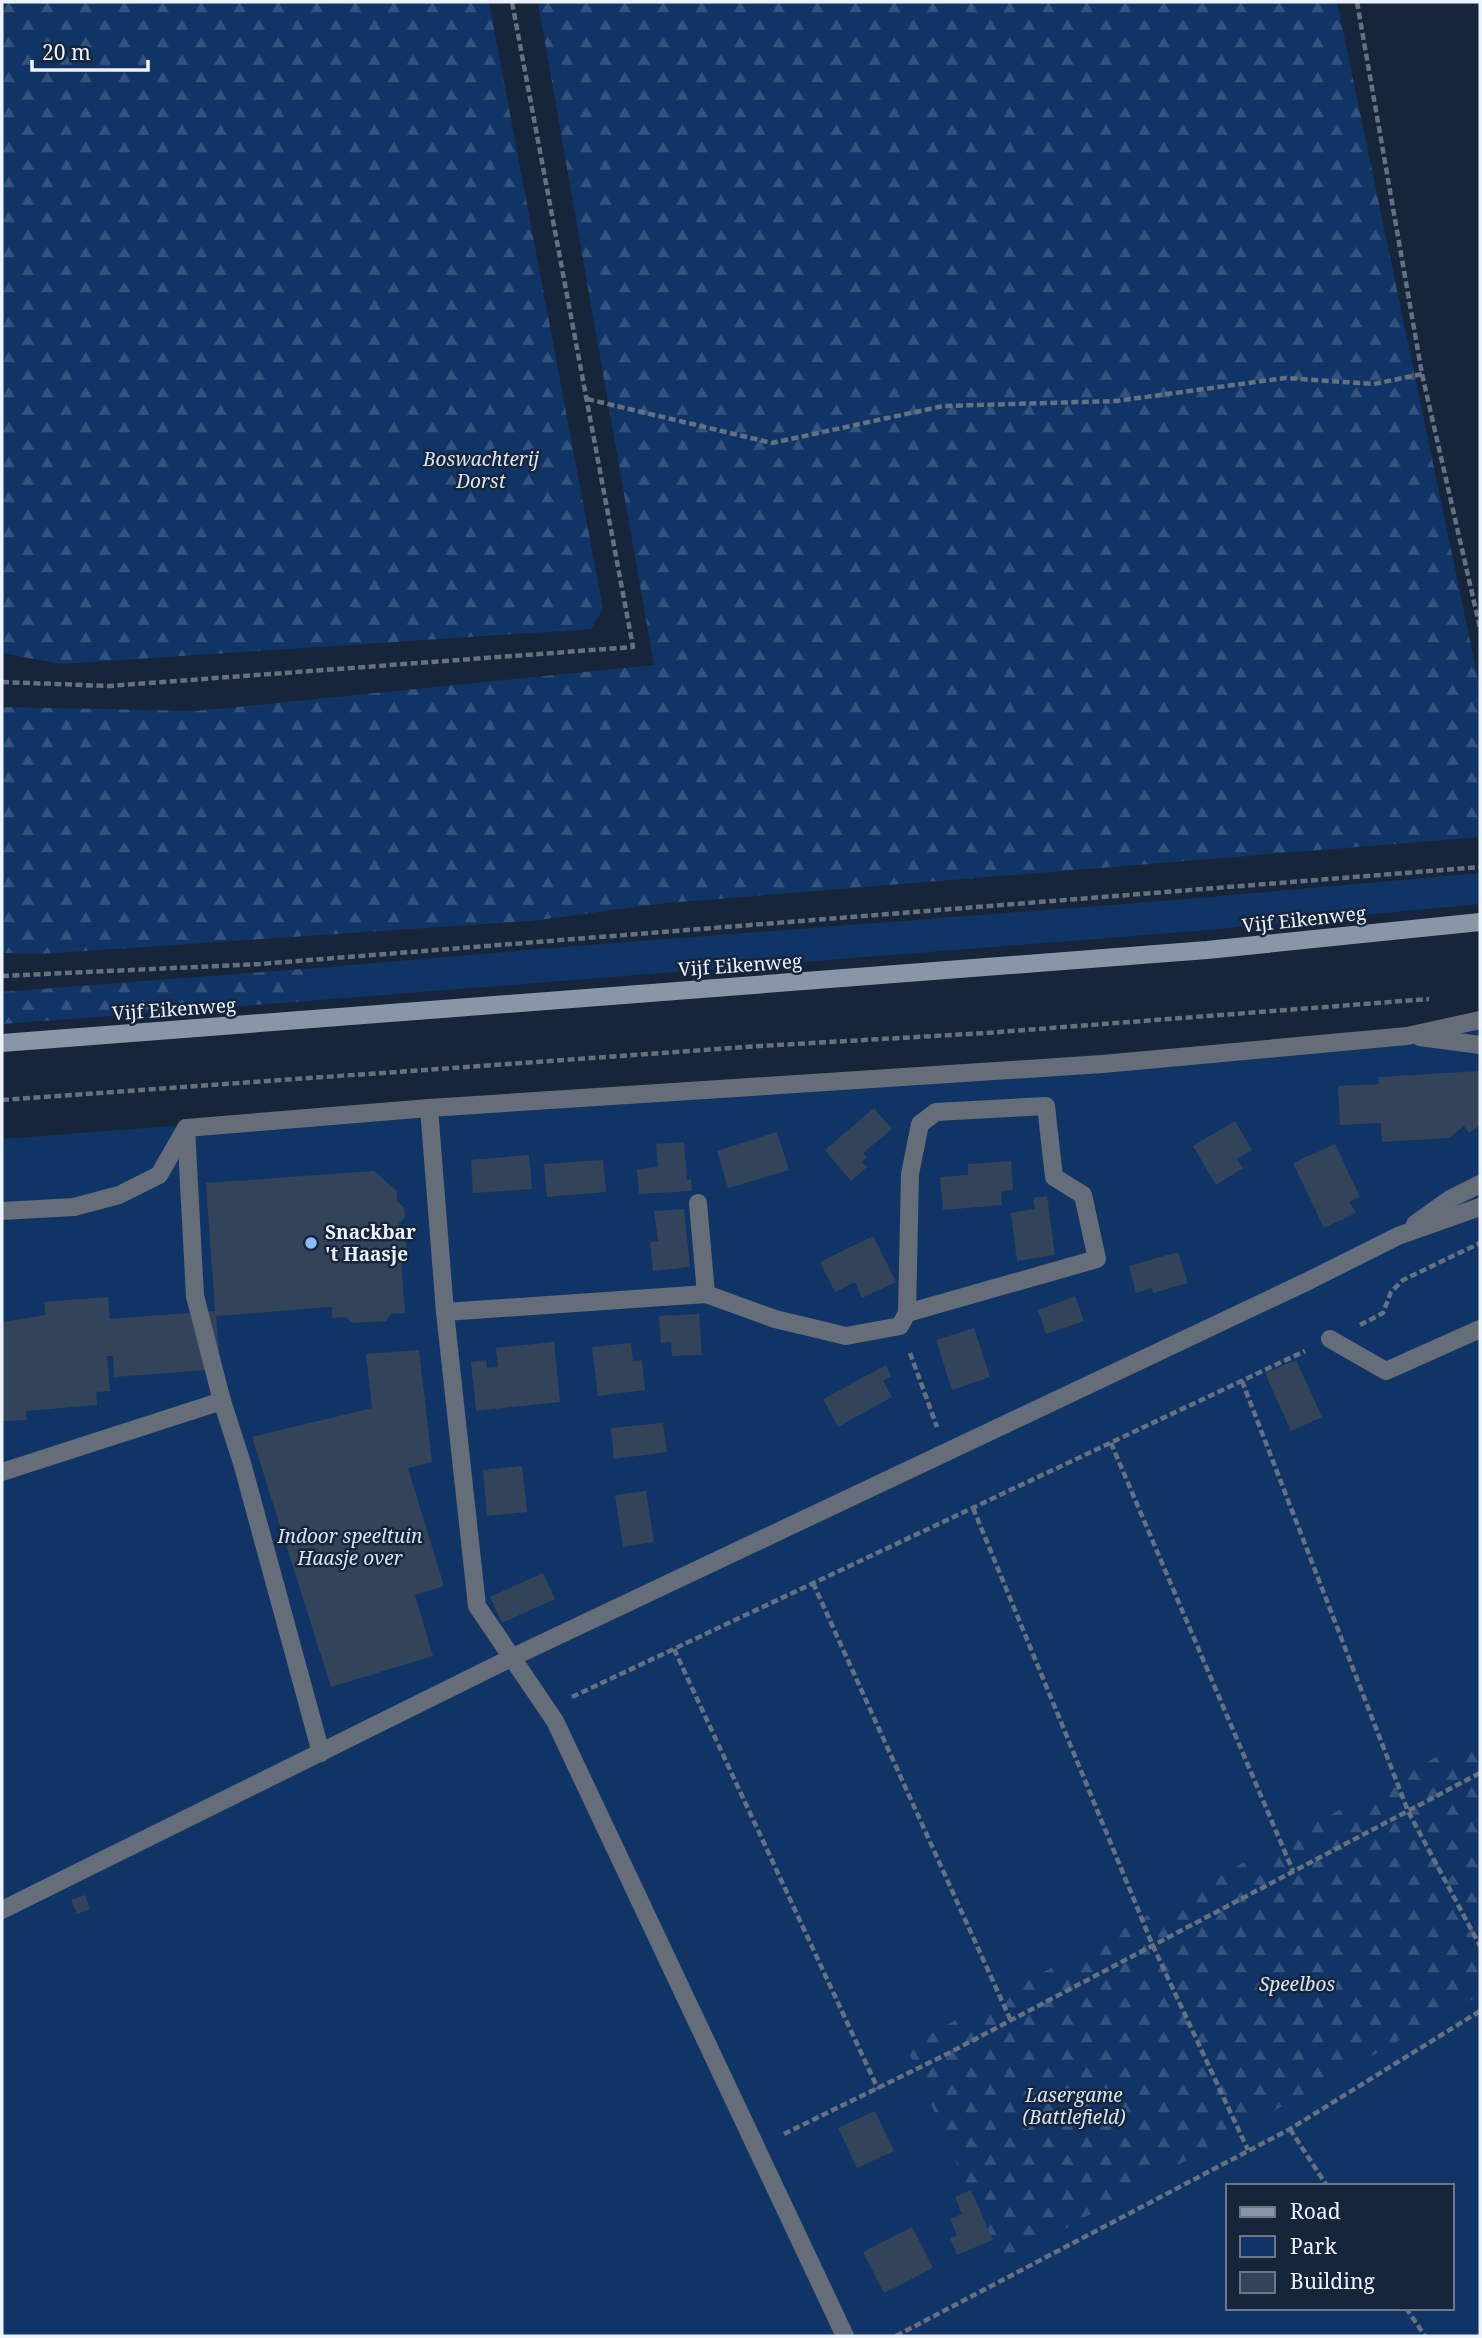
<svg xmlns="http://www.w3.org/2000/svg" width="1482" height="2338" font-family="'Noto Serif',serif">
  <defs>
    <pattern id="forest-firs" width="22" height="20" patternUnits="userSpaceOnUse" patternTransform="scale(1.75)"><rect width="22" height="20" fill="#113467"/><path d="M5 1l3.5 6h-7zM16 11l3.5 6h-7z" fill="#34527e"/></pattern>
  </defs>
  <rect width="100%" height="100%" fill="#16253a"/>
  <!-- green -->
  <g fill="#113467" fill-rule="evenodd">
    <path d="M1480,873v31l-283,27 -890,70 -4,-32 272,-23 600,-46z"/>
    <path d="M1480,1025v1311h-1478v-1197zM1228,2186h224v122h-224z"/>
  </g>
  <!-- forest -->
  <g fill="url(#forest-firs)">
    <path d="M2,2h487l114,607 -12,20 -530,35 -59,-11z"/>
    <path d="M538,2h799l143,687v148l-813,66 -137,18 -490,33 -38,-1v-246l194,4 458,-46z"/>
    <path d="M303,969l4,32 -305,23v-32z"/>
    <path d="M1480,1733v262l-402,226 -79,48 -9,-27 -83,-195z"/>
  </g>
  <!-- building -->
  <g fill="#33435a">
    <path d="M1480,1071v54l-11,8 -5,-7 -15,12 -67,4 -1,-19 -41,2 -2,-39 41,-2 -1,-7z"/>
    <path d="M874,1108l18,21 -29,24 4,4 -5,5 5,5 -16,14 -26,-31z"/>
    <path d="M1235,1121l17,29 -15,9 6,9 -27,17 -23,-39z"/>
    <path d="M777,1132l12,38 -61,18 -11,-37z"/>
    <path d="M684,1142l3,38 4,-1 1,12 -53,3 -2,-25 21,-2 -2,-23z"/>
    <path d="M1335,1144l25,53 -11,5 7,11 -32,15 -31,-65z"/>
    <path d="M529,1155l3,34 -59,4 -2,-33z"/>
    <path d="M603,1160l3,32 -59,5 -3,-33z"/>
    <path d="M1011,1161l2,29 -12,1 1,14 -59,5 -3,-33 28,-2v-11z"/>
    <path d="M374,1171l23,20v10l7,6 1,10 -6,6 1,12 6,6 1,10 -6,6 4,56 -14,1 -5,7 -33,2 -7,-6 -14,1v-11l-116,9 4,53 -106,8 -1,-21h-6l3,35 -14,1 1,13 -71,6 1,9 -25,1v-99l43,-7 -1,-13 64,-5 2,22 105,-8 -9,-128z"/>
    <path d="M1047,1196l8,59 -38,6 -6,-48 24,-4 -2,-11z"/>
    <path d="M684,1209l6,58 -37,4 -3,-29 8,-1 -4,-30z"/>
    <path d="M873,1236l23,46 -34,16 -7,-16 -20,10 -15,-30z"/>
    <path d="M1178,1252l10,31 -35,10 -1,-5 -16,5 -7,-27z"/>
    <path d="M1075,1296l9,25 -38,13 -8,-24z"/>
    <path d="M699,1314l3,41 -30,1 -1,-14 -10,1 -2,-27z"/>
    <path d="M974,1328l16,49 -38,13 -16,-50z"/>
    <path d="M554,1342l6,60 -84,9 -5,-49 15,-2 1,8 11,-1 -2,-19z"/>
    <path d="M631,1343l2,18 9,-1 3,30 -47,6 -6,-49z"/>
    <path d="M419,1350l13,112 -24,6 36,118 -29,9 18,61 -102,31 -79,-250 120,-29 -6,-54z"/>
    <path d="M1296,1360l26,57 -31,14 -26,-58z"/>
    <path d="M886,1365l5,11 -8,5 9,16 -54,30 -15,-28z"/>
    <path d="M663,1423l4,29 -53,7 -3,-31z"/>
    <path d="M522,1466l5,46 -40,4 -4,-46z"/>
    <path d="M646,1491l8,51 -31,5 -8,-52z"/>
    <path d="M543,1573l12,26 -53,24 -12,-26z"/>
    <path d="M85,1895l5,14 -13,5 -6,-14z"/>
    <path d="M875,2111l19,40 -37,17 -19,-40z"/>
    <path d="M971,2190l22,50 -36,15 -7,-17 7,-3 -7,-16 12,-5 -7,-17z"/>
    <path d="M912,2227l21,41 -49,25 -21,-41z"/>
  </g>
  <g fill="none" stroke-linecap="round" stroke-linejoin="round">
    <!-- path -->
    <g stroke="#657181" stroke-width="4.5" stroke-dasharray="7 3.5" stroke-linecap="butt">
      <path d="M1357,2l65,372 58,254"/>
      <path d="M587,399l185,44 171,-37 173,-5 169,-23 89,6 48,-10"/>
      <path d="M2,682l107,4 524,-39 -121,-645"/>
      <path d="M2,976l258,-12 1220,-97"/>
      <path d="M2,1100l758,-54 226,-13 443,-34"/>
      <path d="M1360,1325l23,-12 8,-21 12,-12 77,-37"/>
      <path d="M910,1353l27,74"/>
      <path d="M1242,1381l166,430 72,135"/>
      <path d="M1111,1443l182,428"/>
      <path d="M973,1508l180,438 95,204"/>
      <path d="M813,1583l198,438"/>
      <path d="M674,1649l204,440"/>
      <path d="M572,1697l733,-346"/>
      <path d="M1290,2129l37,57"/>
      <path d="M784,2134l161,-79 535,-282"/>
      <path d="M1406,2308l19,28"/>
      <path d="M896,2336l394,-207 190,-118"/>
    </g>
    <!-- lane -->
    <g stroke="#656d78" stroke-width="18">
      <path d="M1420,1037l60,8"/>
      <path d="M429,1108l16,204"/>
      <path d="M186,1128l9,168 27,105"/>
      <path d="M698,1203l8,91"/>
      <path d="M2,1211l72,-4 45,-12 40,-20 27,-47 243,-20 674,-44 304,-28 73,-16"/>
      <path d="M1415,1224l35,-25 30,-15"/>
      <path d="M1330,1339l56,32 94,-42"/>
      <path d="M2,1472l220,-71 20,62 79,290"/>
      <path d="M2,1910l511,-253 791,-374 94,-47 82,-29"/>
      <path d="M845,2336l-290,-615 -78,-115 -32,-294 261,-18 69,25 71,17 54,-10 7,-13 3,-139 10,-50 16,-12 110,-6 8,71 29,18 14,64 -190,54"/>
    </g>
    <!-- secondary -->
    <path stroke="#8996a8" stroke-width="18" d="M2,1043l1205,-93 273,-28"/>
  </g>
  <!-- markers -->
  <circle fill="#8cb9fc" stroke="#16253a" stroke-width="2.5" cx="311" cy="1243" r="7"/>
  <g text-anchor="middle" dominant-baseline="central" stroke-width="5" stroke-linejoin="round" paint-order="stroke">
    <!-- park labels -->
    <g font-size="19" font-style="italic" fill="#d8e5f7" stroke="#16253a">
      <text x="481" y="459">Boswachterij<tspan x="481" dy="22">Dorst</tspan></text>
      <text x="350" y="1536">Indoor speeltuin<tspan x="350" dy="22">Haasje over</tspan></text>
      <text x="1297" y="1984">Speelbos</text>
      <text x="1074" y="2095">Lasergame<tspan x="1074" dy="22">(Battlefield)</tspan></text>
    </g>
    <!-- street labels -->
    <g font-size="19" fill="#edf3fc" stroke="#16253a">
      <text transform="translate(1304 919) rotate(-6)">Vijf Eikenweg</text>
      <text transform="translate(740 965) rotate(-4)">Vijf Eikenweg</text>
      <text transform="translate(174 1009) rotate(-4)">Vijf Eikenweg</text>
    </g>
    <!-- poi labels -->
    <g font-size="19" font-weight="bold" fill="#edf3fc" stroke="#16253a" text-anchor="start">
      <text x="325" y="1232">Snackbar<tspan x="325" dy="22">'t Haasje</tspan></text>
    </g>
  </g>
  <!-- border -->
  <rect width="1482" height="2338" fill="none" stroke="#edf3fc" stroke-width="7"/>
  <!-- legend -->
  <rect x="1226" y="2184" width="228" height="126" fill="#16253a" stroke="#6c7788" stroke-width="2"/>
  <rect x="1240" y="2207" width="35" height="10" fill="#8996a8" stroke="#6c7788" stroke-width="2"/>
  <text x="1290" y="2219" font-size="21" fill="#edf3fc">Road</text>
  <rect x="1240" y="2236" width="35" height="21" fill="#113467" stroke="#6c7788" stroke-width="2"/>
  <text x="1290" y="2254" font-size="21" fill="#edf3fc">Park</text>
  <rect x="1240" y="2272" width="35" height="21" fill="#33435a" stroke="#6c7788" stroke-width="2"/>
  <text x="1290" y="2289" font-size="21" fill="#edf3fc">Building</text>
  <!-- scale -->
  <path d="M32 60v10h116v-10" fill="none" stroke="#edf3fc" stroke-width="3.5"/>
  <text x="42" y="60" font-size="21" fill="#edf3fc" stroke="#16253a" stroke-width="5" paint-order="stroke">20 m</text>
</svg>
